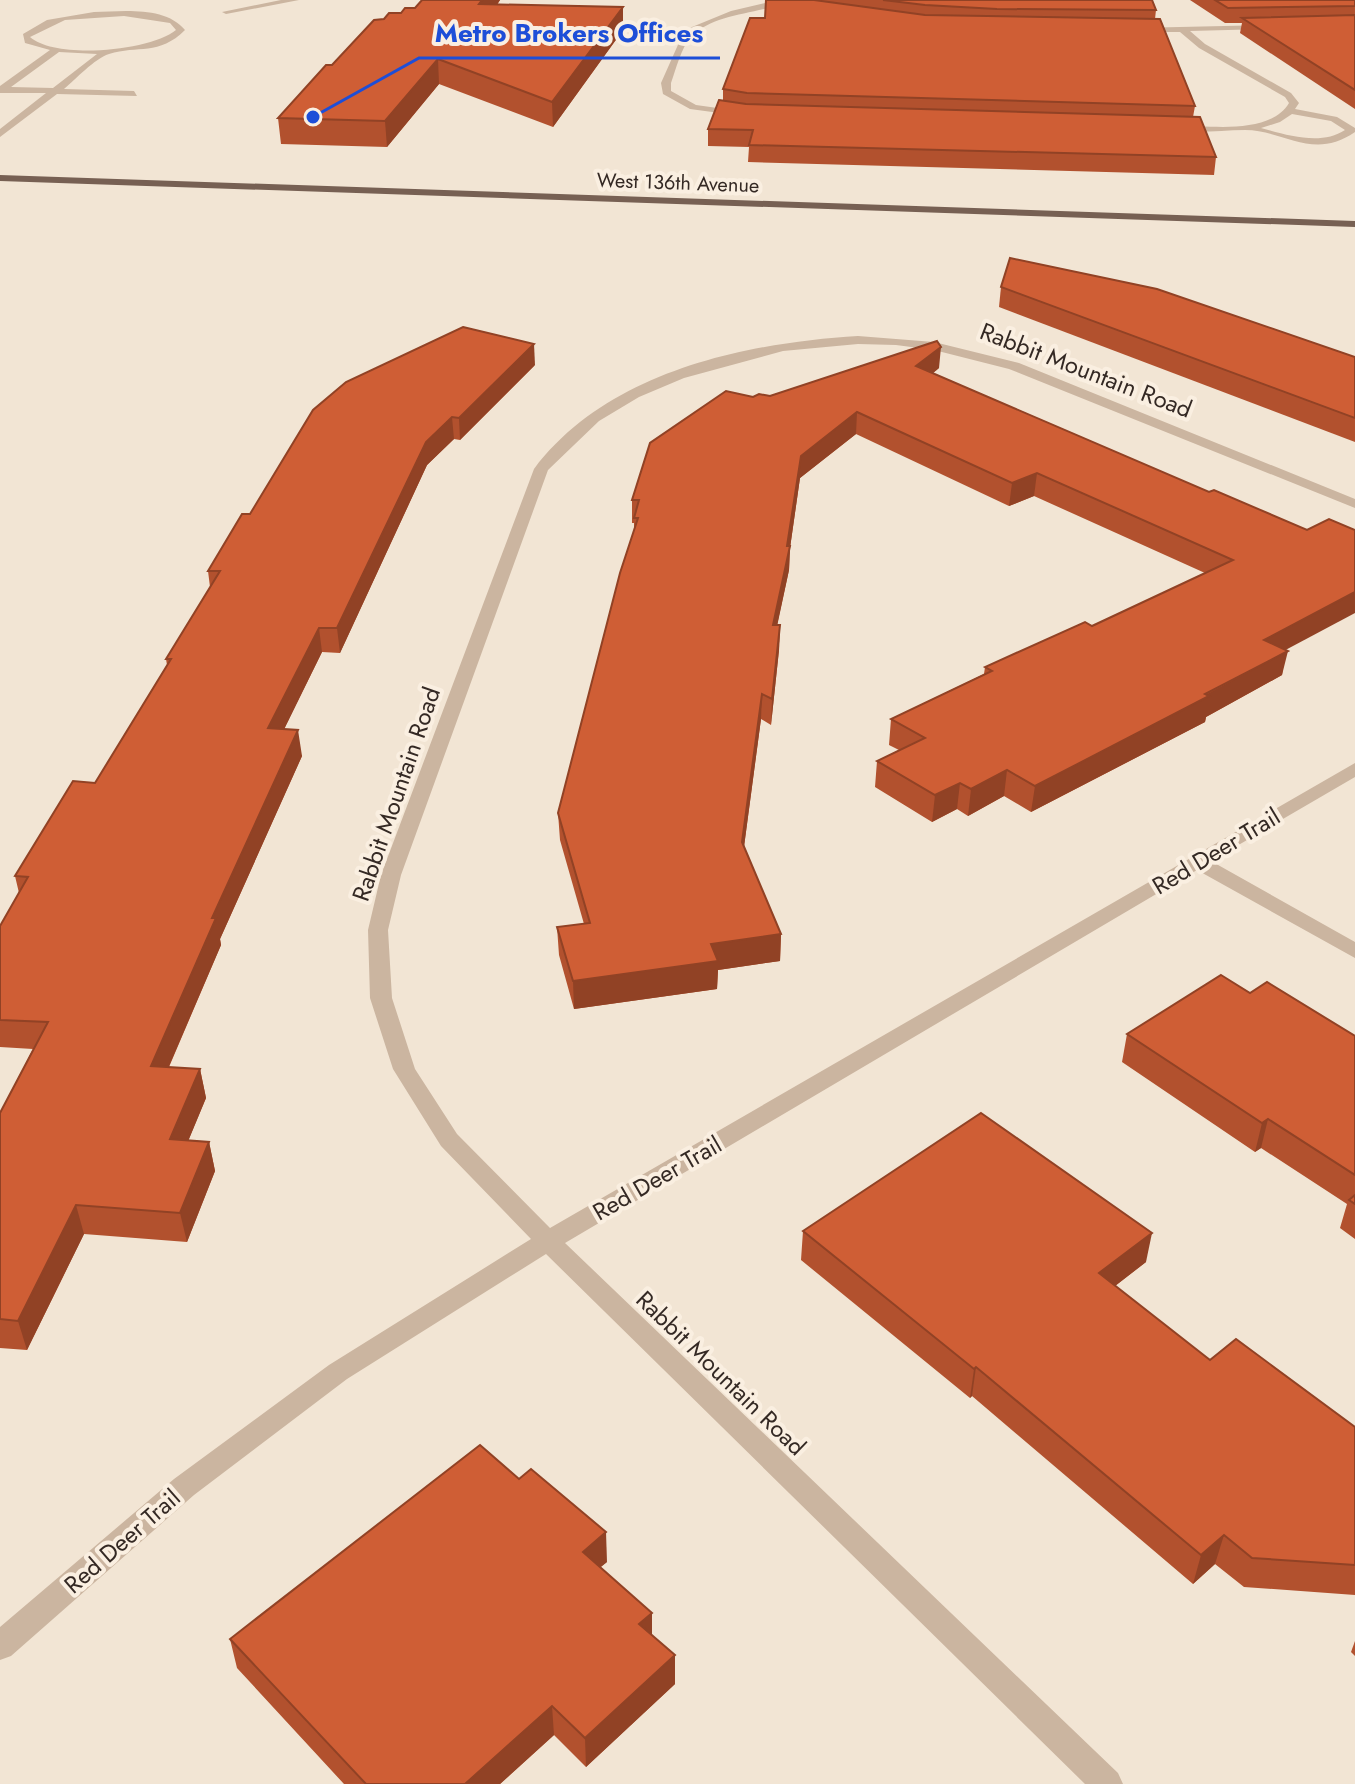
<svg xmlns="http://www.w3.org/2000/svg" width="1355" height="1784" font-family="Jost,sans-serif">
  <rect width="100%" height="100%" fill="#f2e5d4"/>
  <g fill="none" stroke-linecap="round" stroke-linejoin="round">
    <!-- minor -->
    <g fill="#cbb5a0" fill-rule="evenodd">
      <path d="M281,0h18l-73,14 -4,-2z"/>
      <path d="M778,0h14c-28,14 -78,12 -101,37 -10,11 -15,32 -20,46v8l25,14 43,6 3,5 -52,-7 -27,-15 -2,-11 20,-45 11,-11 39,-16z"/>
      <path d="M94,12c29,-1 72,-6 91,18 -26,26 -47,15 -76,24 -15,5 -33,25 -45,35l70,2 3,5 -80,-2 -57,43v-8l46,-36h-46v-7l50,-36 -25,-7 -2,-9 24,-14zM124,16l46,7 6,7c-26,21 -120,30 -146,7l35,-17zM59,52l38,2 -44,34 -42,-1z"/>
      <path d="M1269,25l-3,4 -76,2 15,13 86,49 8,10 -4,6 42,8 18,11v4c-42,29 -71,-2 -110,-2 -24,0 -47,4 -70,0l3,-5c32,1 92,10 111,-22l-4,-6 -86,-49 -19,-16h-42l-3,-4zM1292,114l39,7 14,9c-24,16 -58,5 -84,-2l19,-6z"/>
      <path d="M858,336l76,6 85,21 336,136v9l-346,-139 -75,-19 -38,-5 -38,-1 -75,7 -99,27 -45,19 -40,24 -51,49 -147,405 -13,55 4,68 23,71 42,65 93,94 805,-465v14l-144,84 144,81v16l-158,-88 -632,373 553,530 5,11h-38l-539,-530 -199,125 -153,116 -183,161 -11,4v-33l174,-148 155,-114 202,-126 -90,-93 -48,-77 -23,-71 -2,-68 13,-55 153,-406c73,-97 210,-126 324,-133z"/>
    </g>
    <!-- major -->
    <path fill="#776053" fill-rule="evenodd" d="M0,175l1355,46v6l-1355,-46z"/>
  </g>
  <!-- wall -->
  <g fill="#b2512e">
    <path d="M422,0h78l-3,5 126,2v23l-70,97 -114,-43 -52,63 -106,-3 -3,-26 54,-53 52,-46 31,-11z"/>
    <path d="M766,0h386l4,10 -1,9 40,87 -2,11 23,40 -2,18 -466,-13 1,-15 -41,-1v-17l15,-28v-12l42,-71z"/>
    <path d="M1190,0h165v109l-115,-76 2,-10h-17z"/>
    <path d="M1001,287l354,70v85l-356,-135z"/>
    <path d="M535,365l-75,75 -6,-1 -27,26 -87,188 -18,-1 -38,77 18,27 -82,183 1,6 -52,122 31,2 6,29 -18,43 21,1 6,29 -28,71 -103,-8 -57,116 -27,-2v-235l33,-64 -33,-2v-121l19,-33 -4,-17 80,-93 72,-118 -1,-6 44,-72 -2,-16 42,-57z"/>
    <path d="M939,368l-6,5 276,119 77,158 -4,25 -76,42 -1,5 -174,90 -27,-16 -36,20 -11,-7 -25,13 -57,-35 2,-26 22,-11 -10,-5 2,-26 93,-45 1,-7 107,-41 113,-53 -171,-77 -25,10 -153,-72 -56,44 -10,70 -1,22 -12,55h3l-1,25 -8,75 -10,-6 -17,128 37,87 -1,27 -62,9 -1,19 -143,20 -15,-54 -2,-28 27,-3 -24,-84 -2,-27 76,-282v-8h-2v-23l121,-103 17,-1z"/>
    <path d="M1250,993l105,43v203l-15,-11 7,-24 -86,-56 -6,4 -133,-90 5,-28z"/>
    <path d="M803,1231l343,31 -31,24 95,74 145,67v168l-111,-8 -29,-23 -22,20 -221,-188 -2,2 -169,-138z"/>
    <path d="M607,1562l-7,5 52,46v23l23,19v29l-89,83 -32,-32 -54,49h-156l-107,-116 -7,-29z"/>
    <path d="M1355,1641v15l-4,-4z"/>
  </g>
  <!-- shaded-wall -->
  <g fill="#914225">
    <path d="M482,0h18l-19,27 -2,-23z"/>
    <path d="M623,7v23l-70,97 -1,-25z"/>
    <path d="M438,59l1,25 -52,63 -2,-26z"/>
    <path d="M534,344l1,21 -75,75 -1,-22z"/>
    <path d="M941,347l-2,21 -24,20 1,-22z"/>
    <path d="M857,412l-1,22 -56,44 -10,70 -1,22 -17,80 1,-25 28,-169z"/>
    <path d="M452,417l2,22 -27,26 -87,188 -3,-25 89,-186z"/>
    <path d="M1037,473l-3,23 -25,10 3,-23z"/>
    <path d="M1355,592v21l-96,51 5,-24z"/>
    <path d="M780,625l-1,25 -8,75 1,-26z"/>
    <path d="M319,628l3,24 -50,102 -4,-26z"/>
    <path d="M1288,651l-6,24 -76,42 -1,5 -174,90 4,-26z"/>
    <path d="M762,694l-1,25 -20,150 1,-27z"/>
    <path d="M298,730l4,26 -82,183 1,6 -64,149 -6,-28 61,-148z"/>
    <path d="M1007,770l-3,26 -36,20 3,-27z"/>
    <path d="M960,783l-3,26 -25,13 3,-27z"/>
    <path d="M781,934l-1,27 -62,9 -1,19 -143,20 -1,-28 138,-37z"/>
    <path d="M200,1069l6,29 -29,70 -7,-29z"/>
    <path d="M1268,1119l-7,29 -6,4 7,-29z"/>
    <path d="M209,1142l6,29 -28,71 -7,-29z"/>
    <path d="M76,1205l8,29 -57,116 -9,-29z"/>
    <path d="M1152,1233l-6,29 -53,41 6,-30z"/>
    <path d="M976,1367l-4,29 -2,2 4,-29z"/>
    <path d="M606,1532l1,30 -23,19 -1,-29z"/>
    <path d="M1224,1535l-9,29 -22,20 8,-29z"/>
    <path d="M652,1613v29l-13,-18z"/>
    <path d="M675,1655v29l-89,83 -1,-29z"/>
    <path d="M552,1706l2,29 -54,49h-35z"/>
  </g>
  <!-- building -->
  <g fill="#cf5e35" stroke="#914225" stroke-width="2">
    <path d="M422,0h60l-3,4 144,3 -71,95 -114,-43 -53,62 -107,-3 48,-53h6l42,-45 10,-1 5,-6h12l4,-5h10z"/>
    <path d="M766,0h48l111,15 235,4 35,87 -448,-13 -24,-4 27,-71h15z"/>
    <path d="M883,0h269l4,10 -159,-1 -72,-4z"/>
    <path d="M1215,0h140v6l-127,2z"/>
    <path d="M1355,15v75l-113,-72z"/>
    <path d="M719,100l27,4 454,13 16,40 -467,-12 4,-15 -45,-1z"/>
    <path d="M1010,258l147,31 198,68v61l-354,-131z"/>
    <path d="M463,327l71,17 -75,74 -7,-1 -26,25 -89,186h-18l-51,100 30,2 -86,188h4l-65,148 49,3 -30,70 39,3 -29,71 -104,-8 -58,116 -18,-2v-206l48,-91 -48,-2v-94l28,-49 -13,-1 58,-95 22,2 76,-124h-5l54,-88h-12l34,-57h8l63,-104 33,-28z"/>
    <path d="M937,341l4,6 -25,19 293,126 5,-2 93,40 22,-11 26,11v62l-91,48 24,11 -83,43 4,2 -174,90 -28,-16 -36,19 -11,-6 -25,12 -58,-34 48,-23 -34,-19 101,-48 -7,-4 100,-45 7,4 141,-66 -196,-87 -25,10 -155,-71 -56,44 -14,90h3l-17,79h7l-8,74 -10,-5 -20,148 39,92 -70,10 7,17 -145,20 -16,-54 33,-4 -32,-110 62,-240 18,-55h-4l5,-18h-7l18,-57 76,-52 27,6 6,-3 11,2z"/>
    <path d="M1221,975l29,18 17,-11 88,54v139l-87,-56 -6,4 -135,-89z"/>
    <path d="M981,1113l171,120 -53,40 111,87 26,-21 119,88v138l-103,-7 -28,-23 -23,20 -225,-188 -2,2 -171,-138z"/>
    <path d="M1355,1195v9l-6,-4z"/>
    <path d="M480,1445l39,34 12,-10 75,63 -23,20 69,61 -13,11 36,31 -90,83 -33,-32 -87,78h-99l-136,-145z"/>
  </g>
  <g text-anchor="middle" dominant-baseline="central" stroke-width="8" stroke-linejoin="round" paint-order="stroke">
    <!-- far-street labels -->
    <g font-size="20" fill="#342924" stroke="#faefe1">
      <text transform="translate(678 183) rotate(2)">West 136th Avenue</text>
    </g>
    <!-- street labels -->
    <g font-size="24" fill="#342924" stroke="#faefe1">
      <text transform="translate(1086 370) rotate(21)">Rabbit Mountain Road</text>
      <text transform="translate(396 794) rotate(-71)">Rabbit Mountain Road</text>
      <text transform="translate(1216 851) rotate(-31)">Red Deer Trail</text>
      <text transform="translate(657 1178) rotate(-30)">Red Deer Trail</text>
      <text transform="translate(721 1373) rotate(44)">Rabbit Mountain Road</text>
      <text transform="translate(122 1541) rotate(-41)">Red Deer Trail</text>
    </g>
  </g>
  <!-- callouts -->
  <path fill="none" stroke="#1d4ed8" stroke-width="3" d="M313 117L419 58H720"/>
  <circle fill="#1d4ed8" stroke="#faefe1" stroke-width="3" cx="313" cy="117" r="8"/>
  <g font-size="26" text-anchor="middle" font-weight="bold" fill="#1d4ed8" stroke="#faefe1" stroke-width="8" stroke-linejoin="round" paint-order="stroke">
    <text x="569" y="42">Metro Brokers Offices</text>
  </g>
</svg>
